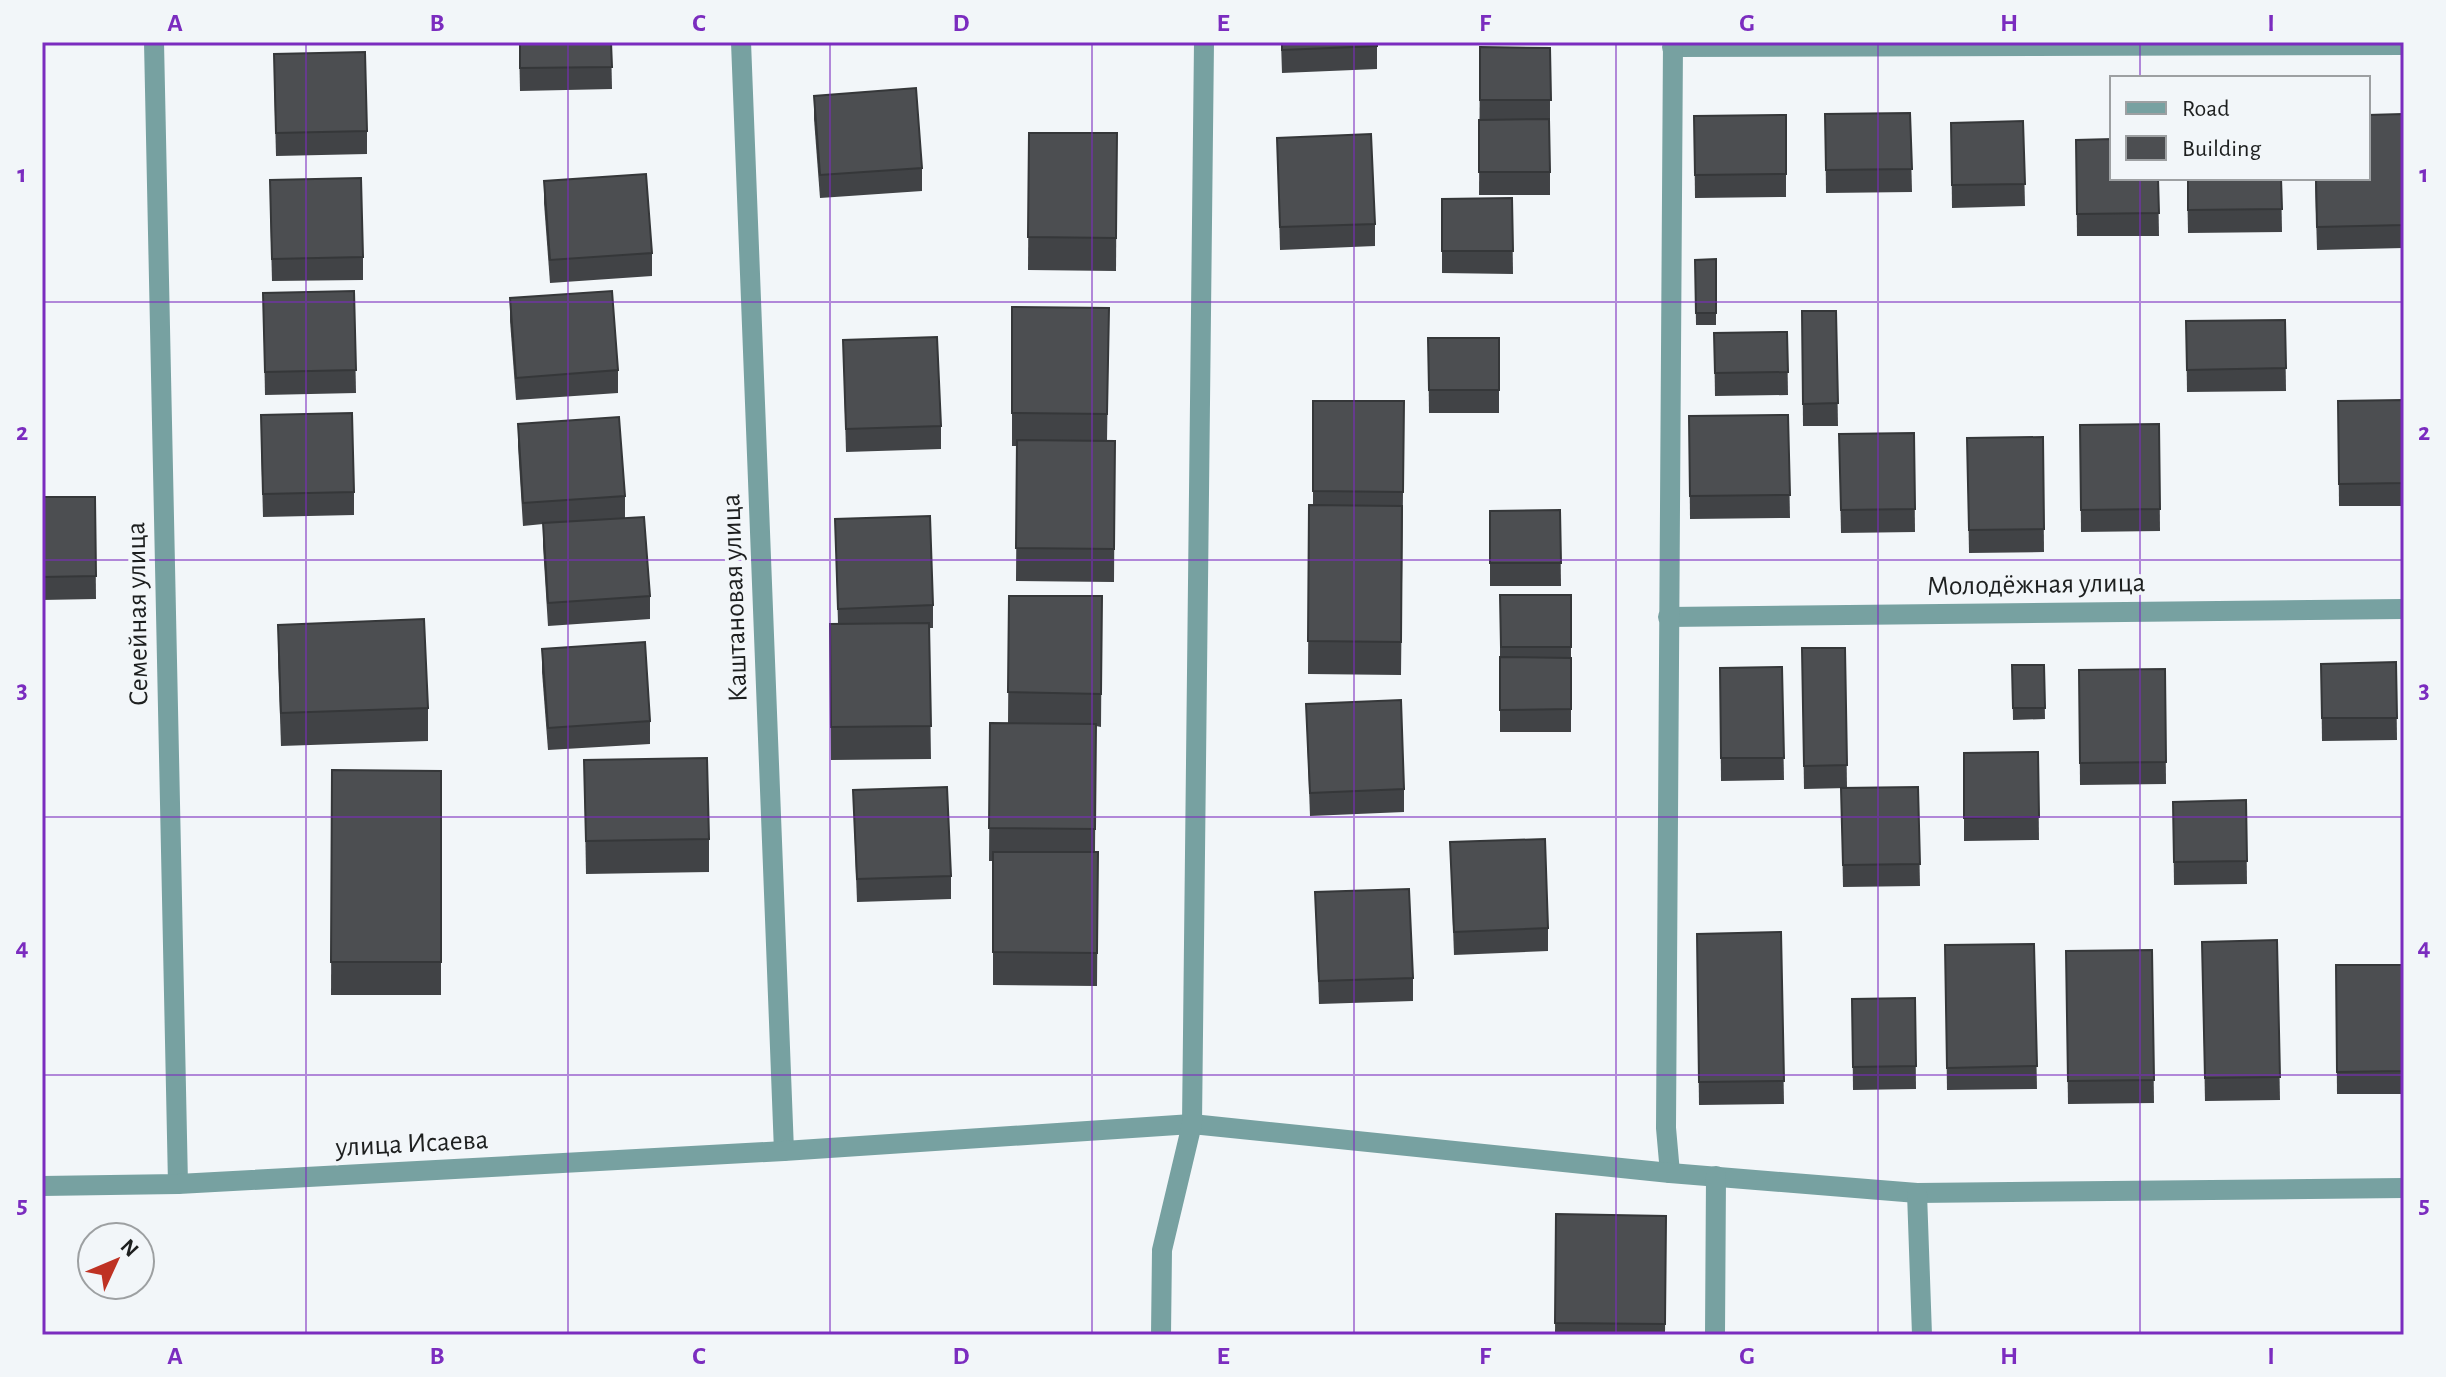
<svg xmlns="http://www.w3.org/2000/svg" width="2446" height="1377" font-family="'Alegreya Sans',sans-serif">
  <rect width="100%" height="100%" fill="#f2f6f9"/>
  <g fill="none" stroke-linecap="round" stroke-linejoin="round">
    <!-- minor -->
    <g stroke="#77a1a1" stroke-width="20">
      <path d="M154,42l24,1142"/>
      <path d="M741,42l43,1109"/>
      <path d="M1672,47l732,-2"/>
      <path d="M1668,617l736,-8"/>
      <path d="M1670,1173l-4,-45 7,-1086"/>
      <path d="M42,1186l136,-2 606,-33 408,-27 478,49 247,20 487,-5"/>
      <path d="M1917,1193l5,142"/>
      <path d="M1161,1335l1,-85 30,-126 12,-1082"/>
      <path d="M1715,1335l1,-159"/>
    </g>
  </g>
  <!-- wall -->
  <g fill="#414346">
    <path d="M519,42h92l1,47 -92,2z"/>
    <path d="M1281,42h96v27l-95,4z"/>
    <path d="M1480,47l70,1v147h-71z"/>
    <path d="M274,77l93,54v23l-91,2z"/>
    <path d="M814,96l108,72v23l-102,7 -6,-79z"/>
    <path d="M1910,113l2,79 -86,1 -1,-79z"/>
    <path d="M2402,114l2,134 -87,2 -2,-72z"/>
    <path d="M1786,115v82l-91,1 -1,-82z"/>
    <path d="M2023,121l2,85 -73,2 -1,-85z"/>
    <path d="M1029,133h88l-1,138 -88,-1z"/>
    <path d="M1277,138l98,86v22l-95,4z"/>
    <path d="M2076,140l82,38 1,58h-82z"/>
    <path d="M2187,178h94l1,54 -94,1z"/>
    <path d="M544,181l108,72v23l-102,7 -6,-80z"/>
    <path d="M1512,198l1,76 -71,-1v-74z"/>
    <path d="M270,203l93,54v23l-91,1z"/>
    <path d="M1716,259v66h-20l-1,-65z"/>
    <path d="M354,291l2,102 -91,2 -2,-102z"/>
    <path d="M510,298l108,72v23l-102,7 -6,-79z"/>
    <path d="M1012,307l97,1 -2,133h8l-1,141 -98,-1 1,-135h-5z"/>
    <path d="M1802,311h34l2,115h-35z"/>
    <path d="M2285,320l1,71 -99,1 -1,-71z"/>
    <path d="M1787,332l1,63 -73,1 -1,-63z"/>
    <path d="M1428,338h71v75h-70z"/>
    <path d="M843,340l98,86v23l-95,3z"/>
    <path d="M1313,401h91l-3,274 -93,-1 1,-169h4z"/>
    <path d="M2338,401l66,78v27h-65z"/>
    <path d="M1788,415l2,103 -100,1 -1,-103z"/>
    <path d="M518,424l107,72v22l25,78v23l-102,7 -5,-80v-22l-20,2 -5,-80z"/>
    <path d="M2159,424l1,107 -79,1 -1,-107z"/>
    <path d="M1914,433l1,99 -74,1 -2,-99z"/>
    <path d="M2043,437l1,115 -75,1 -2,-115z"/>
    <path d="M261,438l93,54v23l-91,2z"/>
    <path d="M42,497h53l1,102 -54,1z"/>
    <path d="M1560,510l1,76h-71v-75z"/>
    <path d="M835,519l98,86v23h-4l2,131 -100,1 -1,-136h8z"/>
    <rect x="1500" y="595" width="71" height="137"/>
    <path d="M1009,596h93l-1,131 -5,-1 -1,126h3l-1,134 -104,-1v-124h-4l1,-138h18z"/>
    <path d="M278,625l150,83v33l-147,5 -3,-88z"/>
    <path d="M1802,648h43l2,140 -43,1z"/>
    <path d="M542,649l108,72v23l-102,6 -6,-78z"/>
    <path d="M2396,662l1,78 -75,1 -1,-77z"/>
    <path d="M2012,665h32l1,54 -32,1z"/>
    <path d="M1782,667l2,113 -63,1 -1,-113z"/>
    <path d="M2165,669l1,115 -86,1 -1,-115z"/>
    <path d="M1306,704l98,85v23l-94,4z"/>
    <path d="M2038,752l1,88 -75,1v-88z"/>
    <path d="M584,760l125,79v33l-123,2z"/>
    <path d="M332,770l109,1v224h-110z"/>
    <path d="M1918,787l2,99 -77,1 -2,-99z"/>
    <path d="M853,790l98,86v23l-94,3z"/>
    <path d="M2246,800l1,84 -73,1 -1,-83z"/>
    <path d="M1450,842l98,86v23l-94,4z"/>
    <path d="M1315,892l98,86v23l-94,3z"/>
    <path d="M1781,932l3,172 -85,1 -2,-171z"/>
    <path d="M2277,940l3,160 -75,1 -3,-159z"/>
    <path d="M2034,944l3,145 -90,1 -2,-145z"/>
    <path d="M2152,950l2,153 -86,1 -2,-153z"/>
    <path d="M2336,965h68v129h-67z"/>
    <path d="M1915,998l1,91 -63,1 -1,-91z"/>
    <path d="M1556,1214l110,2 -1,119h-110z"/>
  </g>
  <!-- building -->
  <g fill="#4c4e51" stroke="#353739" stroke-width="2">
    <path d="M520,42h91l1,25 -92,1z"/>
    <path d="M1282,42h95v4l-95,4z"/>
    <path d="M1480,47l70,1 1,52h-71z"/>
    <path d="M365,52l2,79 -91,2 -2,-79z"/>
    <path d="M916,88l6,80 -102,7 -6,-79z"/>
    <path d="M1910,113l2,56 -86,1 -1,-56z"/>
    <path d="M2402,114l2,111 -87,2 -1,-49h52v-63z"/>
    <path d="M1786,115v59l-91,1 -1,-59z"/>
    <path d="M1549,119l1,53h-71v-52z"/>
    <path d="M2023,121l2,63 -73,1 -1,-62z"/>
    <path d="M1029,133h88l-1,105 -88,-1z"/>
    <path d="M1371,134l4,90 -95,3 -3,-89z"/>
    <path d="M2112,139v39h46l1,35 -82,1 -1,-74z"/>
    <path d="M646,174l6,79 -102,7 -6,-79z"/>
    <path d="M361,178l2,79 -91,2 -2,-79z"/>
    <path d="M2188,178h93l1,31 -94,1z"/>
    <path d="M1512,198l1,53h-71v-52z"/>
    <path d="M1716,259v54h-20l-1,-53z"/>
    <path d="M354,291l2,79 -91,2 -2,-79z"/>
    <path d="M612,291l6,79 -102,8 -6,-80z"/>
    <path d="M1012,307l97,1 -2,106 -95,-1z"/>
    <path d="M1802,311h34l2,92 -35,1z"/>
    <path d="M2285,320l1,48 -99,2 -1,-49z"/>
    <path d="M1787,332l1,40 -73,1 -1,-40z"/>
    <path d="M937,337l4,89 -95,3 -3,-89z"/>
    <path d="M1428,338h71v52h-70z"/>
    <path d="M2402,400l2,83 -65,1 -1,-83z"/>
    <path d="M1313,401h91l-1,91 -90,-1z"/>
    <path d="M352,413l2,79 -91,2 -2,-79z"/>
    <path d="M1788,415l2,80 -100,1 -1,-80z"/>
    <path d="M619,417l6,79 -102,7 -5,-79z"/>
    <path d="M2159,424l1,85 -79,1 -1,-85z"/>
    <path d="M1914,433l1,76 -74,1 -2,-76z"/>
    <path d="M2043,437l1,92 -75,1 -2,-92z"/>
    <path d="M1017,440l98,1 -1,108 -98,-1z"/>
    <path d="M42,497h53l1,79 -54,1z"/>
    <path d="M1309,505l93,1 -1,136 -93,-1z"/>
    <path d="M1560,510l1,53h-71v-52z"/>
    <path d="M930,516l3,89 -95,4 -3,-90z"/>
    <path d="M644,517l6,79 -102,7 -5,-80z"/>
    <path d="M1500,595h71v52h-70z"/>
    <path d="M1009,596h93l-1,98 -93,-2z"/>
    <path d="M424,619l4,89 -147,5 -3,-88z"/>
    <path d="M929,623l2,103 -100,1 -1,-103z"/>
    <path d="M645,642l5,79 -102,7 -6,-79z"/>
    <path d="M1802,648h43l2,117 -43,1z"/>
    <path d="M1500,657l71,1v51l-71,1z"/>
    <path d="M2396,662l1,56h-75l-1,-54z"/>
    <path d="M2012,665h32l1,43h-32z"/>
    <path d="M1782,667l2,91h-63l-1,-90z"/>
    <path d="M2165,669l1,93 -86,1 -1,-93z"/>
    <path d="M1401,700l3,89 -94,4 -4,-89z"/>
    <path d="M990,723l106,1 -1,105 -106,-1z"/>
    <path d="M2038,752l1,65 -75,1v-65z"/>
    <path d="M707,758l2,81 -123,2 -2,-81z"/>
    <path d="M332,770l109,1v191h-110z"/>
    <path d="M947,787l4,89 -94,3 -4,-89z"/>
    <path d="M1918,787l2,77 -77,1 -2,-77z"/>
    <path d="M2246,800l1,61 -73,1 -1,-60z"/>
    <path d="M1545,839l3,89 -94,4 -4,-90z"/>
    <path d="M993,852h105l-1,101 -104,-1z"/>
    <path d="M1409,889l4,89 -94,3 -4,-89z"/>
    <path d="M1781,932l3,149 -85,1 -2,-148z"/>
    <path d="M2277,940l3,137 -75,1 -3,-136z"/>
    <path d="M2034,944l3,122 -90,2 -2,-123z"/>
    <path d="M2152,950l2,130 -86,1 -2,-130z"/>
    <path d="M2336,965h68v106l-67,1z"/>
    <path d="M1915,998l1,68 -63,1 -1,-68z"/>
    <path d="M1556,1214l110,2 -1,108 -110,-1z"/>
  </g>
  <!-- grid -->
  <path fill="none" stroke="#7b2cbf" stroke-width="2" stroke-opacity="0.55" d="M306,42v1293M568,42v1293M830,42v1293M1092,42v1293M1354,42v1293M1616,42v1293M1878,42v1293M2140,42v36M2140,178v1157M42,302h2362M42,560h2362M42,817h2362M42,1075h2362"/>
  <g text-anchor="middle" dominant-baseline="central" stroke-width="8" stroke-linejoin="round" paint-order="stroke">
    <!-- street labels -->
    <g font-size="28" fill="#1d1f1f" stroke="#f2f6f9">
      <text transform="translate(2036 585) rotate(-1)">Молодёжная улица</text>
      <text transform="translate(735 598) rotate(-92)">Каштановая улица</text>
      <text transform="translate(138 614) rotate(-91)">Семейная улица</text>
      <text transform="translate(412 1144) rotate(-3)">улица Исаева</text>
    </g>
  </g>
  <!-- border -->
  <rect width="2446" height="1377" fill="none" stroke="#f2f6f9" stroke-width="88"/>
  <!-- legend -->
  <rect x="2110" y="76" width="260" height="104" fill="#f2f6f9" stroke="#9da0a2" stroke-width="2"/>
  <rect x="2126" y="102" width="40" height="12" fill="#77a1a1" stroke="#9da0a2" stroke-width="2"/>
  <text x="2182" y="116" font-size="24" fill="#1d1f1f">Road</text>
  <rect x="2126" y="136" width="40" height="24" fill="#4c4e51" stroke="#9da0a2" stroke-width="2"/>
  <text x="2182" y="156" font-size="24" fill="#1d1f1f">Building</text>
  <!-- north arrow -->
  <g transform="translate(116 1261) rotate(46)"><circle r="38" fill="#f2f6f9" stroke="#9da0a2" stroke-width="2"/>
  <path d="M0-6L14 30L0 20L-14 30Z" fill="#bf3223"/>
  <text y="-12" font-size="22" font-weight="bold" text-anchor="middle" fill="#1d1f1f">N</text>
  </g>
  <rect x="44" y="44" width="2358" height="1289" fill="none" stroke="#7b2cbf" stroke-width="3"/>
  <g font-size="26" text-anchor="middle" font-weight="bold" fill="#7b2cbf">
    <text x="175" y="31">A</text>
    <text x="437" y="31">B</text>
    <text x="699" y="31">C</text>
    <text x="961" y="31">D</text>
    <text x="1223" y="31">E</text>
    <text x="1485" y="31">F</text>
    <text x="1747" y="31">G</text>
    <text x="2009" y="31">H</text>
    <text x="2271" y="31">I</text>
    <text x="22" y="182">1</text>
    <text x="2424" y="182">1</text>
    <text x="22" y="440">2</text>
    <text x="2424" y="440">2</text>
    <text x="22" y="698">3</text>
    <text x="2424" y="698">3</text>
    <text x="22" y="955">4</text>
    <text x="2424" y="955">4</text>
    <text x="22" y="1213">5</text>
    <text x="2424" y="1213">5</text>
    <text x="175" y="1364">A</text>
    <text x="437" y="1364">B</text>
    <text x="699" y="1364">C</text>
    <text x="961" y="1364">D</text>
    <text x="1223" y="1364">E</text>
    <text x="1485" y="1364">F</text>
    <text x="1747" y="1364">G</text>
    <text x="2009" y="1364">H</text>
    <text x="2271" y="1364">I</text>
  </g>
</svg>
